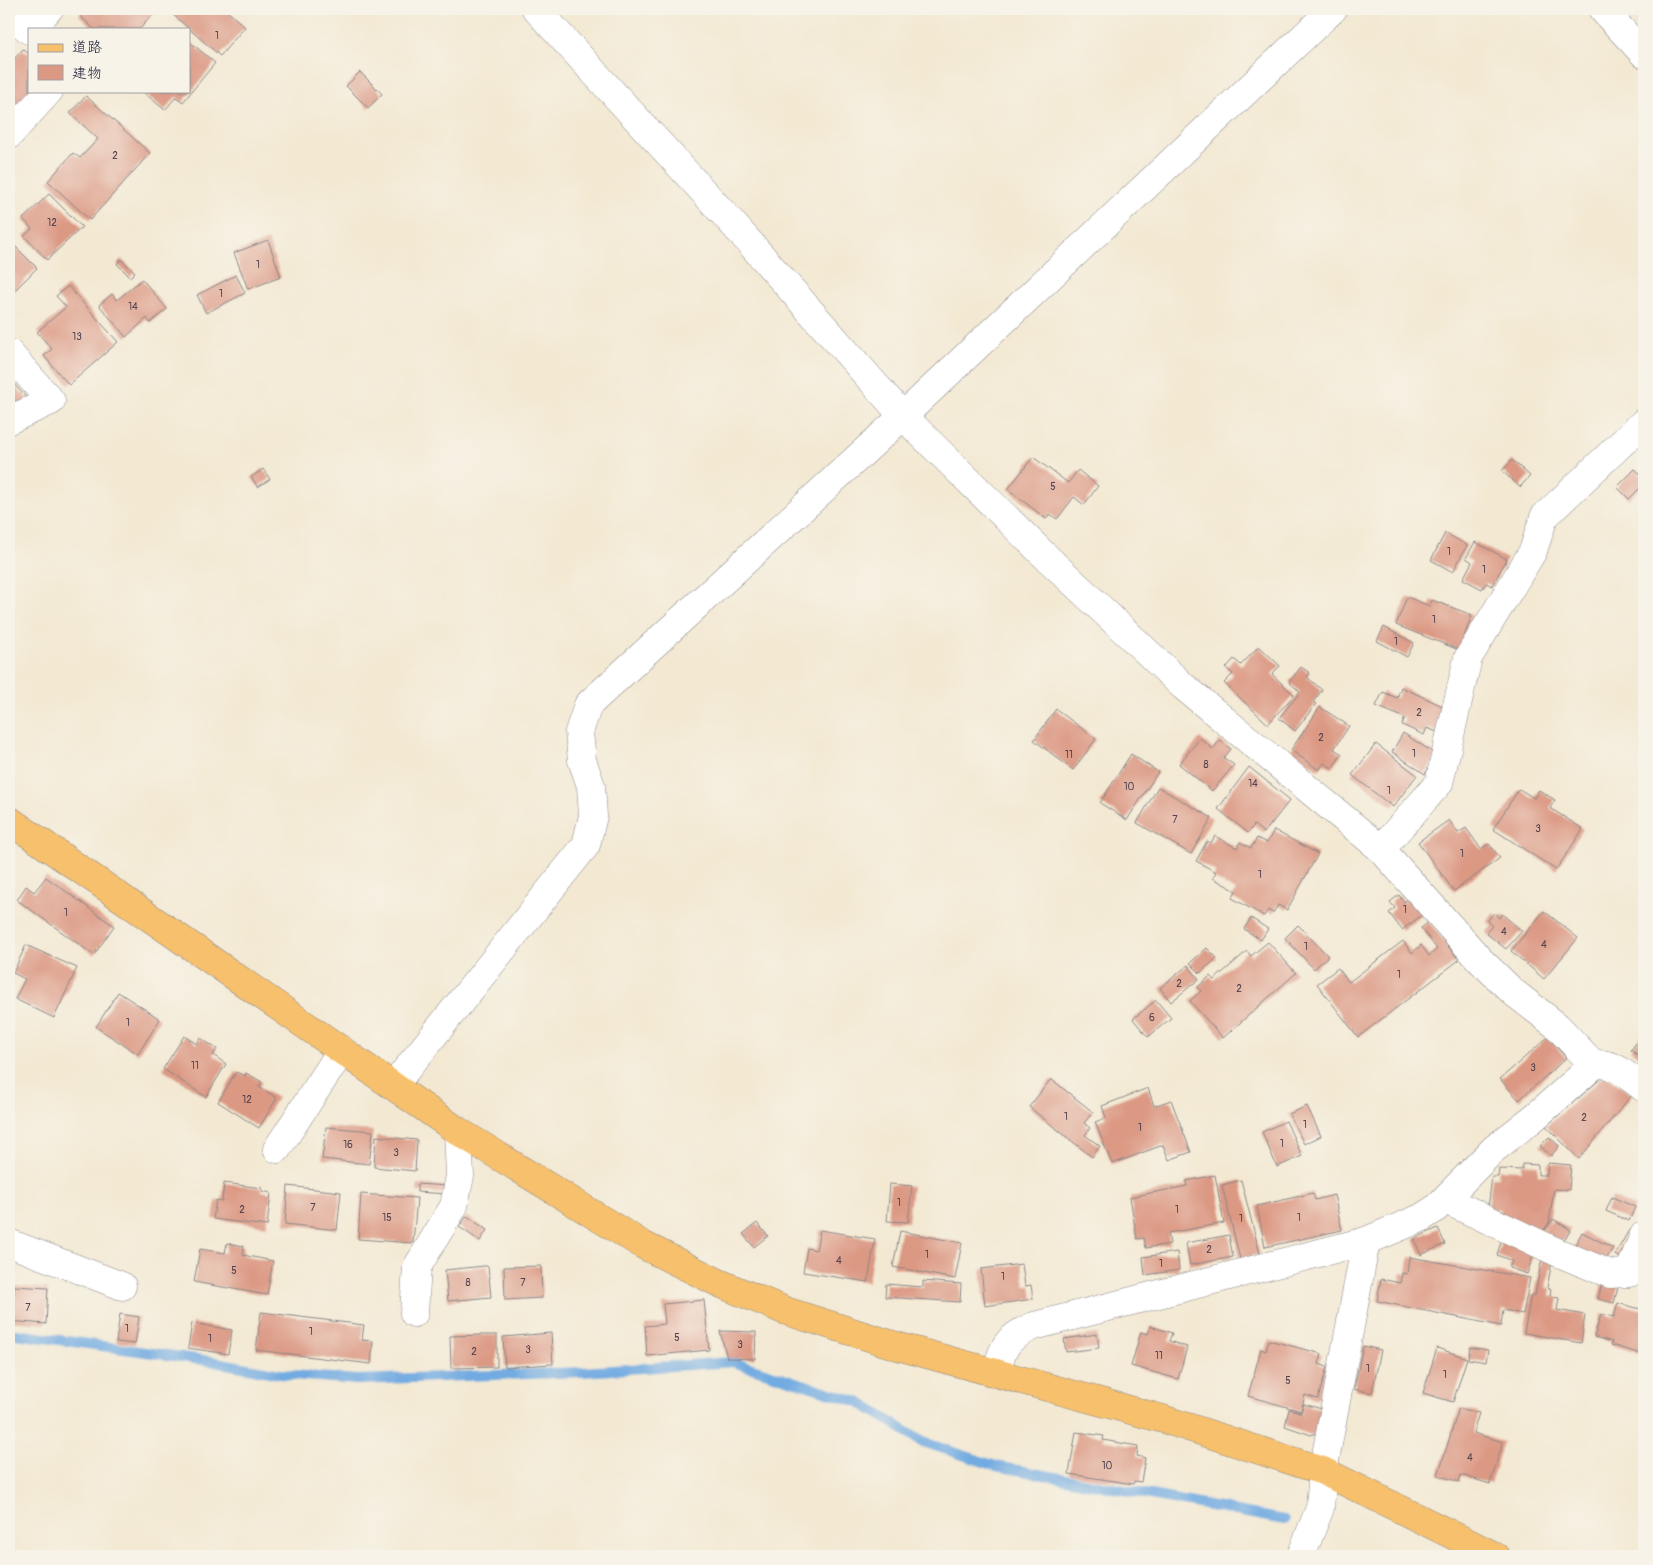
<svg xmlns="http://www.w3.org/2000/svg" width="1653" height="1565" font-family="Pangolin,'Klee One',sans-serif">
  <rect width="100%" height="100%" fill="#f7f3e8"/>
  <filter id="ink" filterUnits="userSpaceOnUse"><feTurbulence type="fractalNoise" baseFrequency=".02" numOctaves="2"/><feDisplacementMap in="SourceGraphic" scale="10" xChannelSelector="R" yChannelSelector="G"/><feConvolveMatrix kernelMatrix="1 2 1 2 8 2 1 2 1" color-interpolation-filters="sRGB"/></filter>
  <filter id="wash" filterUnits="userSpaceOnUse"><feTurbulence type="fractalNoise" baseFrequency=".0096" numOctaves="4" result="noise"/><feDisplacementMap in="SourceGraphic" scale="20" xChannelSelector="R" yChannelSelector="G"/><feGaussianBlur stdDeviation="1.12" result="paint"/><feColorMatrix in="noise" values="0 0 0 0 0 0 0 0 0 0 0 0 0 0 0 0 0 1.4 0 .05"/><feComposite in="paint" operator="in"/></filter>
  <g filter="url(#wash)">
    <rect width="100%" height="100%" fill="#f3e9d3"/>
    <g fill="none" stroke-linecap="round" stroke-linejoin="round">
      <!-- stream -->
      <path stroke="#72abe1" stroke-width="10" d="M9,1333l201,28 70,13 77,6 225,-8 151,-10 126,40 64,40 73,24 288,54"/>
    </g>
    <g id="blocks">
      <!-- building -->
      <g fill="#db9883">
        <path d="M85,9h8l5,4 4,-4h55l-17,20h-46l-15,-14z"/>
        <path d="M173,9h52l20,18 -25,29 -50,-44z"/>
        <path d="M189,41l26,22 -32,39 -7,-5 -11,13 -23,-19h47z"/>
        <path d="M23,49l6,5v37h4l-24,27v-53z"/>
        <path d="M360,72l22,22 -14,14 -22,-22z"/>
        <path d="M86,96l64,57 -60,67 -42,-39 25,-28 7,5 18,-19 -28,-26z"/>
        <path d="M49,194l33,33 -35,33 -23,-24 8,-7 -9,-10z"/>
        <path d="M9,240l28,28 -28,28z"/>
        <path d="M268,240l13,37 -33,12 -14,-36z"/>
        <path d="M121,259l14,13 -5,5 -13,-13z"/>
        <path d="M236,275l9,18 -39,20 -9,-18z"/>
        <path d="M142,279l25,30 -17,14 -3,-5 -21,19 -27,-32 13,-11 5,6z"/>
        <path d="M68,286l50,56 -49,43 -25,-29 8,-7 -15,-17 29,-25 -10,-11z"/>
        <path d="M9,378l22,25 -22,7z"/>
        <path d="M1033,457l35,26 10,-13 20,16 -14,19 -10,-8 -17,22 -7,-5 -4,5 -38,-30z"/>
        <path d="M1512,460l18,16 -10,11 -18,-16z"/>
        <path d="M263,469l7,10 -12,8 -7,-10z"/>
        <path d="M1635,469l9,8v7l-15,15 -12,-12z"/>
        <path d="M1445,533l22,12 -14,27 -22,-12z"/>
        <path d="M1475,542l32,17 -15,27 -6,-3 -4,6 -19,-10 9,-17 -6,-4z"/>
        <path d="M1407,597l23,9 2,-6 40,15 -13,35 -63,-25z"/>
        <path d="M1384,627l30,16 -7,14 -30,-16z"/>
        <path d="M1259,646l21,20 -8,8 22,21 -26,29 -44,-41 9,-9 -7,-6 8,-9 7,6z"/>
        <path d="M1301,667l9,6 -3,4 15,13 -9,12 3,2 -21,27 -16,-13 21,-26 -11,-10z"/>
        <path d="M1401,687l46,21 -10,24 -10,-4 -3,7 -22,-10 3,-7 -29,-12 7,-14 14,6z"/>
        <path d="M1320,707l29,19 -15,23 8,5 -10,14 -8,-5 -5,7 -28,-20z"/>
        <path d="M1056,709l40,30 -23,31 -39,-30z"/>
        <path d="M1403,733l34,22 -12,19 -33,-22z"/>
        <path d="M1200,738l13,11 7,-9 11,9 -7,9 10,7 -22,26 -33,-27z"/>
        <path d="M1376,744l41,31 -24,32 -41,-32z"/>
        <path d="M1131,754l27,18 -31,48 -27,-17z"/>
        <path d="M1249,767l41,33 -26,33 -10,-8 -6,8 -30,-24z"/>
        <path d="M1158,787l54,31 -21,36 -54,-31z"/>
        <path d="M1519,789l15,9 5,-8 16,10 -5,8 33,21 -27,41 -63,-41z"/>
        <path d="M1449,820l9,13 8,-5 15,21 8,-5 11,14 -46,33 -36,-49z"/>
        <path d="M1274,830l44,24 -31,56 -9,-5 -5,8 -5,-3 -4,6 -32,-18 4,-7 -23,-13 3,-6 -20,-11 11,-20 4,2 4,-7 22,12 3,-6 11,6 6,-10 10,5z"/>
        <path d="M46,877l68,49 -20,29 -77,-55 9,-14 8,6z"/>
        <path d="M1399,895l5,7 5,-4 13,17 -20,15 -13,-17 6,-5 -5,-6z"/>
        <path d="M1544,911l34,27 -34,41 -33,-28z"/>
        <path d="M1494,913l5,5 3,-4 20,17 -16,18 -20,-16 6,-7 -5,-5z"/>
        <path d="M1251,918l17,11 -7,11 -17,-11z"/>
        <path d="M1429,922l30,38 -101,77 -41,-53 21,-16 11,14 54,-41 9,12 9,-8 8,11 8,-7 -16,-21z"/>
        <path d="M1298,925l30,31 -14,13 -29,-31z"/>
        <path d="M1268,942l28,31 -73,65 -33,-37 11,-10 -3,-4 12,-11 4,4 33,-29 4,5z"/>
        <path d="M26,945l51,23 -23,50 -39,-19 10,-20 -12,-6z"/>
        <path d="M1207,948l10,10 -17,15 -10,-10z"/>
        <path d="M1188,965l11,14 -28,23 -11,-14z"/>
        <path d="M118,992l42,27 -22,35 -42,-27z"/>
        <path d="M1156,1000l15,18 -23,19 -15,-18z"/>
        <path d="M1644,1032v28l-13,-10z"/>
        <path d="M184,1036l13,8 3,-6 17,11 -4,6 13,9 -20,33 -43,-28z"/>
        <path d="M1548,1037l18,21 -47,42 -19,-21z"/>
        <path d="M236,1072l9,4 1,-3 16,9 -3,5 18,11 -18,30 -41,-26z"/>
        <path d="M1605,1075l27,20 -53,64 -33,-33z"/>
        <path d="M1051,1079l42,33 -9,11 6,5 -5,7 15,11 -8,11 -63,-50z"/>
        <path d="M1148,1088l6,18 17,-6 20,52 -22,8 -6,-15 -51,19 -17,-42 11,-4 -4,-12z"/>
        <path d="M1307,1106l14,30 -17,8 -15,-30z"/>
        <path d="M1286,1121l16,35 -25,11 -15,-35z"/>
        <path d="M326,1127l47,4 -4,33 -47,-5z"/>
        <path d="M376,1136l41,4 -2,31 -41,-4z"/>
        <path d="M1549,1137l10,9 -8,10 -11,-10z"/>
        <path d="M1548,1163l23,2 -2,25 -15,-1 -5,34 -7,9 -43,-14 1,-9 -12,-1 4,-31h6l1,-8 23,1v-6l16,1v10h9z"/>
        <path d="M1215,1175l9,48 -56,10 2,11 -24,4 -2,-10 -7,1 -7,-42 57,-11 -1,-5z"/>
        <path d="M1241,1180l19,74 -20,5 -18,-74z"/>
        <path d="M224,1183l38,5v3l9,2 -4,33 -54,-7 3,-19 6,1z"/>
        <path d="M417,1184l31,2v8l-31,-2z"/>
        <path d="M890,1184l22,2 -4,36 -21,-1z"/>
        <path d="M288,1186l53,6 -4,38 -52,-6z"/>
        <path d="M1313,1193l2,7 19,-5 8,35 -77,17 -8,-41z"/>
        <path d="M361,1194l56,4 -4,45 -55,-4z"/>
        <path d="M1612,1197l23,10 -6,14 -23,-10z"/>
        <path d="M467,1216l20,14 -7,11 -21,-14z"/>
        <path d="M1553,1219l18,11 -11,15 -19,-10z"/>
        <path d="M757,1223l11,13 -14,11 -11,-13z"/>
        <path d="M1438,1228l7,16 -24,11 -7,-16z"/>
        <path d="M820,1230l55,9 -7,43 -65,-10 4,-24 9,2z"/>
        <path d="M1629,1230l12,6 -13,26 -13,-7z"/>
        <path d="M900,1231l62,12 -7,36 -62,-12z"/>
        <path d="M1582,1232l31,16 -11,18 -30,-15z"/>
        <path d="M1229,1235l4,22 -43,8 -4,-22z"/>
        <path d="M1503,1236l33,11 -9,27 -18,-6 3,-7 -15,-6z"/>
        <path d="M227,1243l17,3 -1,9 30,6 -6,34 -73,-13 6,-33 25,4z"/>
        <path d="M1177,1252l2,18 -34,5 -2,-18z"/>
        <path d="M1409,1257l121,21 -7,36 -20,-4 -2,16 -124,-25 4,-22 19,4 2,-10 5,1z"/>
        <path d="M1542,1258l10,3 -5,27 4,1 -1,7 9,2 -2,12 28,5 -4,28 -57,-10 7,-38h4z"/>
        <path d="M1022,1264l3,22 6,-1 2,14 -48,7 -4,-37z"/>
        <path d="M484,1266h4l3,31 -43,4 -3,-31z"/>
        <path d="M541,1266l1,32 -37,2 -1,-33z"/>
        <path d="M1603,1279l16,4 -5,20 -16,-4z"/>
        <path d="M923,1281l38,3 -1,18 -75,-5 1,-13 37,3z"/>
        <path d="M14,1286l34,2 -2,36 -37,-3v-27h5z"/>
        <path d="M704,1300l5,50 -62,6 -2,-30 20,-2 -2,-20z"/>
        <path d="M1618,1303l26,7v45l-33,-10 1,-3 -18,-5 7,-23 13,3z"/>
        <path d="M261,1312l103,13 -2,15 11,1 -2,23 -115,-14z"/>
        <path d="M120,1314l19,3 -4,27 -19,-2z"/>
        <path d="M192,1323l40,7 -4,24 -40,-6z"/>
        <path d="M1150,1326l22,7 -3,8 18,6 -9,32 -47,-13 10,-34 7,2z"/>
        <path d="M720,1331l36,1 -1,27 -28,-1z"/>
        <path d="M551,1333l2,31 -48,3 -2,-30z"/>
        <path d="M1097,1334l2,14 -33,4 -2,-13z"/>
        <path d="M480,1335h17v32l-46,1 -1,-32z"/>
        <path d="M1269,1340l53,14 -3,10 8,3 -9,32 -13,-4 -4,16 -53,-15 13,-47 5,2z"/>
        <path d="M1363,1346l18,4 -9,43 -18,-4z"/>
        <path d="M1470,1347l18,3 -2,12 -18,-3z"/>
        <path d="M1437,1348l30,10 -14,44 -30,-9z"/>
        <path d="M1304,1404l21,6 -3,21 -11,4 -26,-9 4,-17 11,3v2z"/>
        <path d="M1459,1408l20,5 -6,20 30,9 -13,42 -29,-9 -2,7 -21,-7z"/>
        <path d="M1076,1432l28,4 -1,4 35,6 -1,10 8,2 -4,24 -7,-1 -1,3 -64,-10z"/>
      </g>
    </g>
  </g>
  <g filter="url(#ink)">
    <use href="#blocks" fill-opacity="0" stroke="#8a8687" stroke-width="1"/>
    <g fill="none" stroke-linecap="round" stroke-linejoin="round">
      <!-- minor casing -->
      <g stroke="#8a8687" stroke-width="29">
        <g id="minor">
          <path d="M536,9l198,216 169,191 138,136 142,134 198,163 99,111 33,32 44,34 37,39c19,-5 35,13 50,23"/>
          <path d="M1602,9l42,45"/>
          <path d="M9,13l20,17"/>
          <path d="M31,29l18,-20"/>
          <path d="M9,135l40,-44"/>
          <path d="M9,353l42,48 -42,19"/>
          <path d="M1381,849l58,-66 29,-125 65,-107 11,-34 100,-95"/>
          <path d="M394,1085l192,-240 7,-29 -2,-30 -9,-26 -3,-28 9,-27 315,-289 430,-407"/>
          <path d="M277,1149l65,-99"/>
          <path d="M1446,1200l113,53 51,21 19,-1 15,-38"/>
          <path d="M9,1243l113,43"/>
          <path d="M414,1313l3,-46 37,-61 6,-30 -2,-45"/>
          <path d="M996,1372c7,-27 12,-35 38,-46l332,-85"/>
          <path d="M1301,1556l19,-48 3,-37 43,-230 55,-23 14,-9 59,-60 42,-33 58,-51"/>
        </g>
      </g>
      <!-- major casing -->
      <g stroke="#8a8687" stroke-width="29">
        <path id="major" d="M9,820l449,311 185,114 76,38 67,28 111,35 266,73 160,52 172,85"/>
      </g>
      <!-- minor -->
      <use href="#minor" stroke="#fff" stroke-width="28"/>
      <!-- major -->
      <use href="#major" stroke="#f7c06c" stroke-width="28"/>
    </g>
  </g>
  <g text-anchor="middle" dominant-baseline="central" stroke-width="4" stroke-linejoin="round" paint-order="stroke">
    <!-- number labels -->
    <g font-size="10" fill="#50404d">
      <text x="217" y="36">1</text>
      <text x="115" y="156">2</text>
      <text x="52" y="223">12</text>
      <text x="258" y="265">1</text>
      <text x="221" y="294">1</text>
      <text x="133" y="307">14</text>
      <text x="77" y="337">13</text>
      <text x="1053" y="487">5</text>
      <text x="1449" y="552">1</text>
      <text x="1484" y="570">1</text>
      <text x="1434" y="620">1</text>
      <text x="1396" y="642">1</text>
      <text x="1419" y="713">2</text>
      <text x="1321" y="738">2</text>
      <text x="1414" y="754">1</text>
      <text x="1069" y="755">11</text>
      <text x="1206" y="765">8</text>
      <text x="1253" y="784">14</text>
      <text x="1129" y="787">10</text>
      <text x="1389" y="791">1</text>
      <text x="1175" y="820">7</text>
      <text x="1538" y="829">3</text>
      <text x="1462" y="854">1</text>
      <text x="1260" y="875">1</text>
      <text x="1405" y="910">1</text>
      <text x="66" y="913">1</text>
      <text x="1504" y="932">4</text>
      <text x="1544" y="945">4</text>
      <text x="1306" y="947">1</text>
      <text x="1399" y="975">1</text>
      <text x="1179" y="984">2</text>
      <text x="1239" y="989">2</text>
      <text x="1152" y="1018">6</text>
      <text x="128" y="1023">1</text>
      <text x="195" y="1066">11</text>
      <text x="1533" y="1068">3</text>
      <text x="247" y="1100">12</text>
      <text x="1066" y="1117">1</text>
      <text x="1584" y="1118">2</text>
      <text x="1305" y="1125">1</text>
      <text x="1140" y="1128">1</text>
      <text x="1282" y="1144">1</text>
      <text x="348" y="1145">16</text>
      <text x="396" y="1153">3</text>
      <text x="899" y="1203">1</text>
      <text x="313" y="1208">7</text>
      <text x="242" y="1210">2</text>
      <text x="1177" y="1210">1</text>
      <text x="387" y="1218">15</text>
      <text x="1299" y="1218">1</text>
      <text x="1241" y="1219">1</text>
      <text x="1209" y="1250">2</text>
      <text x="927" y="1255">1</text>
      <text x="839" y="1261">4</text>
      <text x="1161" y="1264">1</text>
      <text x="234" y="1271">5</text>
      <text x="1003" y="1277">1</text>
      <text x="468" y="1283">8</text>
      <text x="523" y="1283">7</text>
      <text x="28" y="1308">7</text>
      <text x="127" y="1329">1</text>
      <text x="311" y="1332">1</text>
      <text x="677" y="1338">5</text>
      <text x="210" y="1339">1</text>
      <text x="740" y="1345">3</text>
      <text x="528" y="1350">3</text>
      <text x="474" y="1352">2</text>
      <text x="1159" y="1356">11</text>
      <text x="1368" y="1369">1</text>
      <text x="1445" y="1375">1</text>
      <text x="1288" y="1381">5</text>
      <text x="1470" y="1458">4</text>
      <text x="1107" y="1466">10</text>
    </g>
  </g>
  <!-- margin -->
  <rect width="1653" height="1565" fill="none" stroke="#f7f3e8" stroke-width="30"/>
  <!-- legend -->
  <rect x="28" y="28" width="162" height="65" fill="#f7f3e8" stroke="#a29fa3"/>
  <rect x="38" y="44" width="25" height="8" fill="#f7c06c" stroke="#a29fa3"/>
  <text x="72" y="52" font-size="15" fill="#22223b">道路</text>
  <rect x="38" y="65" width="25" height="15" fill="#db9883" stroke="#a29fa3"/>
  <text x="72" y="78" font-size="15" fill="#22223b">建物</text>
</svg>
